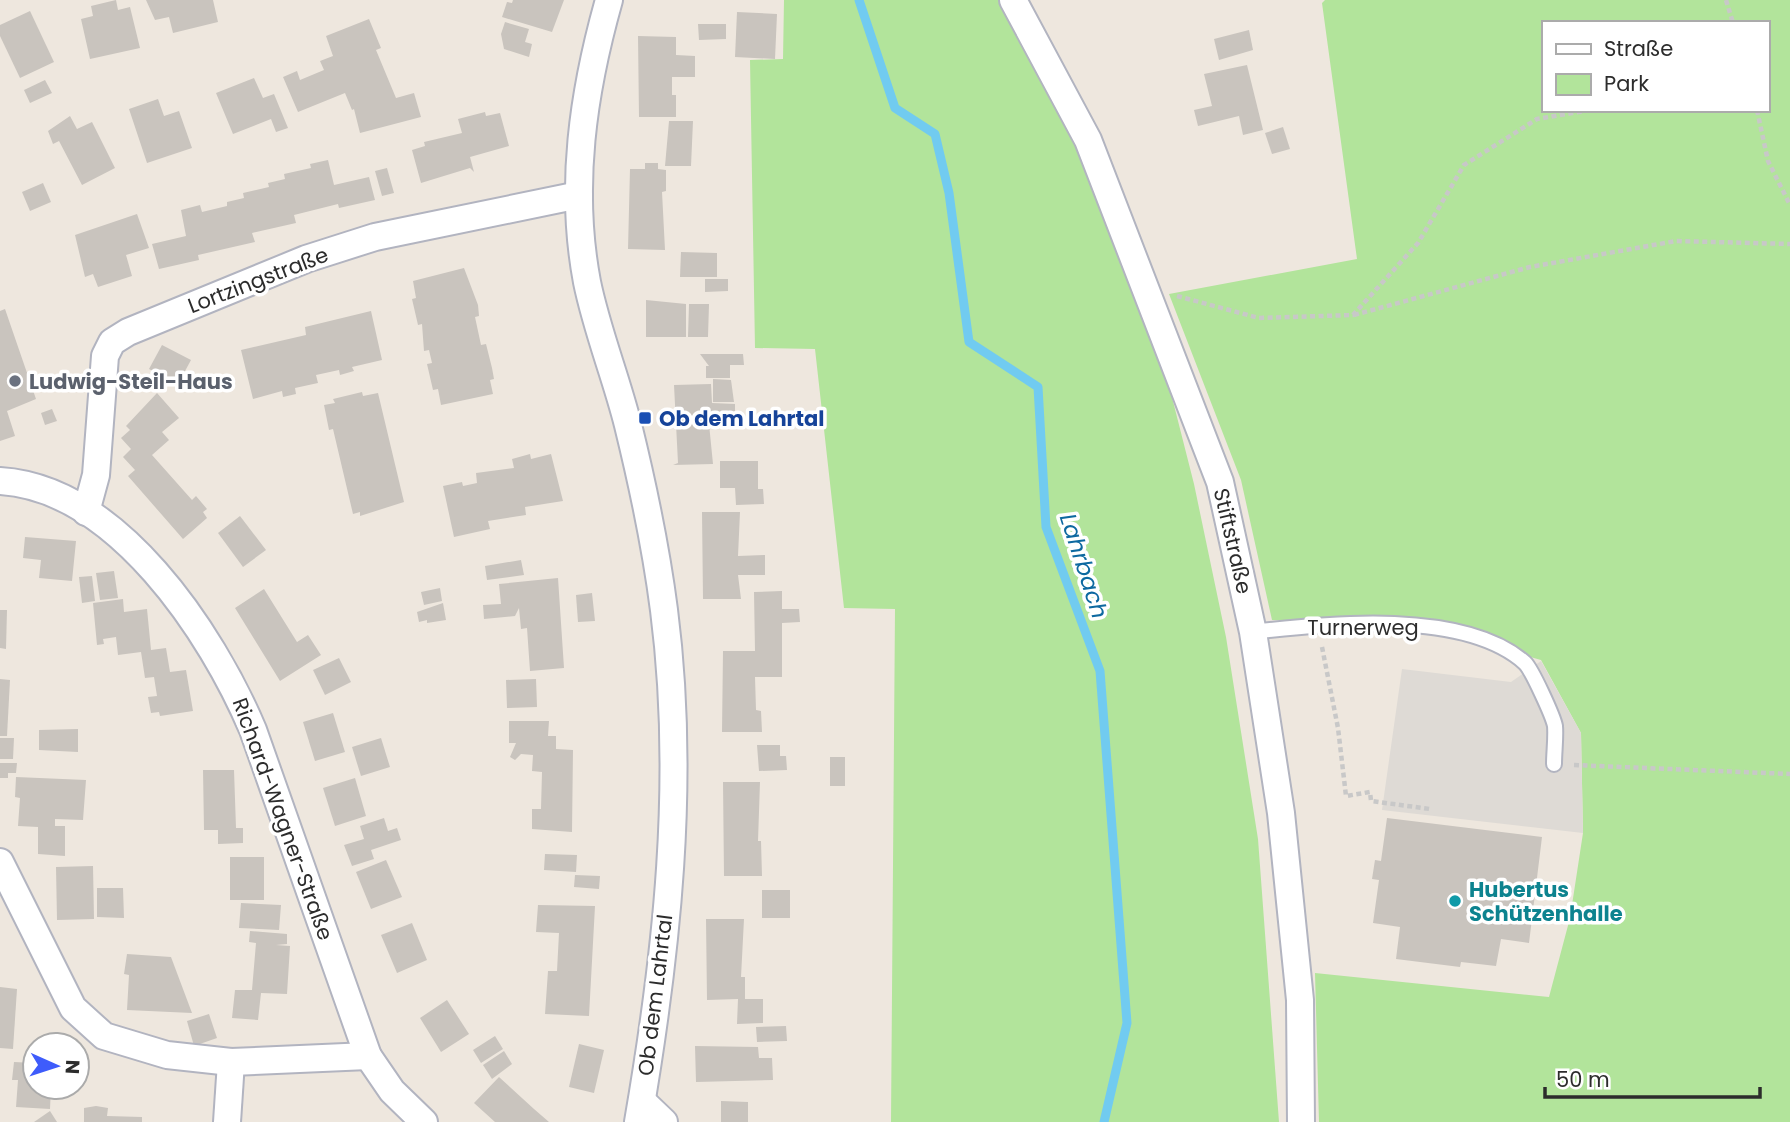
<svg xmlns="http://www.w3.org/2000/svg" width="1790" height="1122" font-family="Poppins,sans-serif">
  <rect width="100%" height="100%" fill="#eee7de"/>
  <!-- green -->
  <g fill="#b2e49b" fill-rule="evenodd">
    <path d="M784,0h229l131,287 50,197 32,153 32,202 21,283h-388l4,-513 -51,-1 -29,-259 -60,-1 -5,-288 33,-1z"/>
    <path d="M1325,0h465v1122h-471l-4,-149 234,24 21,-79 13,-85 -2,-100 -40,-73 -129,-36 -140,-4 -31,-140 -72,-186 188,-35 -35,-256zM1543,23h224v87h-224z"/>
  </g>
  <!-- plaza -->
  <path fill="#dedad5" d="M1541,661l40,72 2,100 -201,-23 20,-141 109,13z"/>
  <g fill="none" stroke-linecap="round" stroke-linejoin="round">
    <!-- stream -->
    <path stroke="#71cbf0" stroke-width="9" d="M859,0l36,108 40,26 14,59 20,149 69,45 8,140 54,144 27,352 -23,99"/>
  </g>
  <!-- building -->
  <g fill="#c9c4be">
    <path d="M116,0l2,10 12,-3 10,41 -50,11 -9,-40 12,-3 -2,-10z"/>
    <path d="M146,0h67l5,22 -45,11 -4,-16 -14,3z"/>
    <path d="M513,0h51l-12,32 -50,-15 5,-15 5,1z"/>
    <path d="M30,11l24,51 -34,16 -20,-42v-11z"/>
    <path d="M737,12l40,2 -2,45 -40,-2z"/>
    <path d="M369,19l12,29 -5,2 20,48 18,-5 7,24 -61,16 -6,-24 -2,1 -7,-17 -47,19 -15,-35 14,-6 3,9 24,-10 -4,-9 13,-5 -7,-20z"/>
    <path d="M505,22l24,7 -4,13 7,2 -3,13 -25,-8 -3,-15z"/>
    <path d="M698,24h28v15l-27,1z"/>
    <path d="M1249,30l4,20 -34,10 -5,-21z"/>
    <path d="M638,36l38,1v18l19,1v21h-23v18h4v22h-37z"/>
    <path d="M1247,65l16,65 -20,5 -4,-19 -41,10 -4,-16 18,-4 -8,-32z"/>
    <path d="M254,78l9,20 11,-4 14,34 -12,4 -5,-13 -38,15 -17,-41z"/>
    <path d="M45,80l7,13 -22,10 -6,-13z"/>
    <path d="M158,99l6,17 15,-5 13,37 -45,15 -18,-54z"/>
    <path d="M485,112l1,4 14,-3 9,33 -39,11 4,15 -4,-4 -49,15 -9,-33 13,-4 -1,-4 38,-9 -4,-14z"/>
    <path d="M70,116l7,13 15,-7 23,46 -33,17 -23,-44 -6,3 -5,-13z"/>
    <path d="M669,121h24l-2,45h-26z"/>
    <path d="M1283,127l7,22 -18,5 -7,-21z"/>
    <path d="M328,160l6,25 35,-8 6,23 -36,8 -1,-4 -44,11 2,8 -44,10 3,9 -57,13 1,5 -40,9 -7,-25 34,-8 -5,-26 19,-5 2,7 25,-6v-4l17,-4 -1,-5 26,-6 -1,-4 17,-4 -1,-5 27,-6 -1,-4z"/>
    <path d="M645,163h13v6l8,1v21l-4,1 3,58 -37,-1 2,-80h15z"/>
    <path d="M387,168l7,25 -12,3 -7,-25z"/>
    <path d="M43,183l8,19 -21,9 -8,-19z"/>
    <path d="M137,214l12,34 -23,7 6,21 -34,11 -5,-13 -8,3 -10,-42z"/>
    <path d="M681,252l36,1v24h-37z"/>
    <path d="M464,268l14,37 1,11 -4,1 6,28 5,-1 6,24 2,11 -4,1 3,14 -52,11 -3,-16 -5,1 -6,-26 5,-1 -3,-13 -5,1 -2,-27 -4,1 -6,-26 4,-1 -3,-17z"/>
    <path d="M705,279h23v12l-23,1z"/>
    <path d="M646,300l40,4v33h-40z"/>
    <path d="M689,304h20l-1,33h-20z"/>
    <path d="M5,309l31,90 -29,12 8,25 -15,5v-130z"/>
    <path d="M371,311l11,49 -30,7 2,4 -14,4 -1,-5 -23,5 2,8 -23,5 1,6 -13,3 -1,-6 -29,8 -12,-49 65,-15 -1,-8z"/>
    <path d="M162,345l29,15 -13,24 -29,-15z"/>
    <path d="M700,354h43l1,11h-14v13h-24v-12h3z"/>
    <path d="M713,379l18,1 3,22h-21z"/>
    <path d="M711,384l1,19 23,1v20h-26l4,40 -40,1 5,-2 -4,-78z"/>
    <path d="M362,392l1,4 15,-3 26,109 -44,14v-4l-7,2 -20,-85 -4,1 -5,-25 11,-2 -2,-4z"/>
    <path d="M157,393l22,25 -17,14 7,8 -17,15 40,45 4,-4 11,13 -4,3 4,6 -24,21 -55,-63 7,-6 -12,-13 8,-8 -10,-11 9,-8 -4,-4z"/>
    <path d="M52,409l5,12 -12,4 -4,-12z"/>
    <path d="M530,454l1,5 20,-5 12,47 -38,6 1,8 -38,6 2,8 -36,8 -11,-51 19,-4 1,4 14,-3 -1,-10 38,-5 -2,-9z"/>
    <path d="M720,461h38v28h5l1,15 -28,1 -1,-17h-15z"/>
    <path d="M702,512h38l-2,44 27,-1v20h-27l3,24h-38z"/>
    <path d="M240,516l26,34 -23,17 -25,-34z"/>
    <path d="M25,537l51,4 -4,40 -33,-3 2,-18 -18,-2z"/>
    <path d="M521,560l3,15 -37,5 -2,-14z"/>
    <path d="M114,571l4,27 -18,2 -4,-27z"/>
    <path d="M92,576l3,25 -13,2 -3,-26z"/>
    <path d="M558,578l6,90 -34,3 -3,-43 -6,1 -2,-21 -4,8 -31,3 -1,-14 18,-1 -2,-20z"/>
    <path d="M440,588l2,13 -18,4 -3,-13z"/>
    <path d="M264,589l33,53 11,-7 13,20 -41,26 -45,-73z"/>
    <path d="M782,591v18h17l1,13 -18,1v54h-27l1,33 5,1 1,21h-40l1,-81h32l-1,-59z"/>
    <path d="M592,593l3,28 -17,1 -2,-27z"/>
    <path d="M123,599l1,13 23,-3 4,41 15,-2 4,24 16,-2 7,41 -33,5 -1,-4 -8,1 -3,-16 9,-1 -3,-19 -9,1 -4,-26 -23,3 -2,-18 -13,2 1,5 -7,1 -4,-42z"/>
    <path d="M443,603l3,17 -19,3v-3l-8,2 -2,-10z"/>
    <path d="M0,610h7l-1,39 -6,-1z"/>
    <path d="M339,658l12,24 -26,13 -12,-25z"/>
    <path d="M0,679l10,1 -3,56h-7z"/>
    <path d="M536,679l1,28 -30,1 -1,-28z"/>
    <path d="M333,713l12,39 -30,9 -12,-39z"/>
    <path d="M509,721h40l-1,15h8v13l17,1 -1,82 -40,-3v-20h9l1,-37 -10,-1 1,-16 -12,-1 -6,6 -5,-3 6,-14h-7z"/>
    <path d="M78,729v23l-39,-2v-20z"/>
    <path d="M0,738h14l-1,21h-13z"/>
    <path d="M381,738l9,29 -29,9 -9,-29z"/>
    <path d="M757,745h23v11h6l1,14 -28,1z"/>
    <rect x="830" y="757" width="15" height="29"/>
    <path d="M0,763h17l-1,10h-8v5h-8z"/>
    <path d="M203,770h31l2,58h7v15l-25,1v-14h-14z"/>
    <path d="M16,777l70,3 -3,40 -28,-1v7h10v30l-27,-2v-27l-20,-1 2,-28 -5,-1z"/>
    <path d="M355,778l11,38 -31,10 -12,-38z"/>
    <path d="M723,782h37l-2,59h3l1,35h-38z"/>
    <path d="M384,818l4,13 9,-3 4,12 -30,10 3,9 -22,7 -8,-21 20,-6 -4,-13z"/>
    <path d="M1387,818l155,19 -13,106 -28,-4 -5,27 -35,-4 -1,5 -64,-8 4,-32 -27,-4 6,-43 -7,-1 3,-19 6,1z"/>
    <path d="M545,854l32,1 -1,17 -32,-2z"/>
    <rect x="230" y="857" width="34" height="43"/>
    <path d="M386,860l16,37 -31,12 -15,-37z"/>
    <path d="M93,866l1,53 -37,1 -1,-53z"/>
    <path d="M575,875l25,1 -1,13 -25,-2z"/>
    <path d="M97,888h26l1,30 -27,-1z"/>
    <rect x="762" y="890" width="28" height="28"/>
    <path d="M241,903l40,2 -2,25 -40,-2z"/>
    <path d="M538,905l57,1 -6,110 -44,-2 3,-43h9l2,-38 -23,-1z"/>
    <path d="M706,919h38l-3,58h4v22h18v24l-26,1 1,-25 -31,1z"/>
    <path d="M412,923l15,37 -30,13 -16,-38z"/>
    <path d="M250,931l37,3v10l-11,1 14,1 -3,48 -26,-1 -3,27 -26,-2 3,-28h17l4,-47 -7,-1z"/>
    <path d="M127,954l44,3 21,56 -65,-3 2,-35 -5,-1z"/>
    <path d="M0,987l17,2 -4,60 -13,-1z"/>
    <path d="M447,1000l22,34 -28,18 -21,-34z"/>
    <path d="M209,1014l8,24 -23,8 -7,-25z"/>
    <path d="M786,1026l1,15 -30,1 -1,-15z"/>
    <path d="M495,1036l8,13 -22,14 -8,-13z"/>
    <path d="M579,1044l25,6 -10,43 -25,-6z"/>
    <path d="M695,1046l63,1 1,11h13l1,22 -77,2z"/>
    <path d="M504,1051l8,13 -20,15 -9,-14z"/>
    <path d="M14,1062l21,1v24h16l-1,22 -34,-2 2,-27h-6z"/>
    <path d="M499,1077l35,32 15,13h-54l-21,-19z"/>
    <path d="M721,1101l27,1v20h-27z"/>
    <path d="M96,1106l12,2 -1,8 35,1v5h-58v-14z"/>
    <path d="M50,1111l7,11h-23z"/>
  </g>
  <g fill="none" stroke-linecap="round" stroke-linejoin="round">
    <!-- lane casing -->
    <g stroke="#b2b4c0" stroke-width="18">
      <path id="lane" d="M1253,632c74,-9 212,-23 272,31 7,7 28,53 30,63 1,12 -1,26 -1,38"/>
    </g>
    <!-- street casing -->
    <g stroke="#b2b4c0" stroke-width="30">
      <g id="street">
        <path d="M609,0c-26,92 -40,187 -22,282 10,49 29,95 41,143 15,61 28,123 36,185 22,170 3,344 -26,512"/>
        <path d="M1013,0l75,140 132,342 33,150 28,181 19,187 1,122"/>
        <path d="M0,481c117,7 212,152 253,249l115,326 24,35 32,31"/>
        <path d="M86,512l10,-37 9,-119 7,-14 16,-10 178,-73 69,-22 204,-42"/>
        <path d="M0,862l73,146 31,28 63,19 64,7 137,-6"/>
        <path d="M642,1101l22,21"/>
        <path d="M227,1122l4,-60"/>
      </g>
    </g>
    <!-- path -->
    <g stroke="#c8c8c8" stroke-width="4.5" stroke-dasharray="5 3.5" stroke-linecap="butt">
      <path d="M1726,0l7,23"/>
      <path d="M1757,110l11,51 22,44"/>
      <path d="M1177,296l82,22 94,-3 65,-72 46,-78 73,-46 53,-9"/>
      <path d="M1354,315l176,-48 146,-26 114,3"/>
      <path d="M1322,647l16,81 8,68 24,-4 1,9 59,8"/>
      <path d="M1574,765l216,9"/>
    </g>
    <!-- lane -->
    <use href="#lane" stroke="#fff" stroke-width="14"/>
    <!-- street -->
    <use href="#street" stroke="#fff" stroke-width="26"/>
  </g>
  <!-- markers -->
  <circle fill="#6b7280" stroke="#fff" stroke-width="2.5" cx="15" cy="381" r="7"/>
  <rect fill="#1a4fb4" stroke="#fff" stroke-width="2.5" x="638" y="411" width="14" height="14" rx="3.5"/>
  <circle fill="#0f9aa8" stroke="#fff" stroke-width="2.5" cx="1455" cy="901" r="7"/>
  <g text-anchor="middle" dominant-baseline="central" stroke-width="7" stroke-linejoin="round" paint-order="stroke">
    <!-- street labels -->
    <g font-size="21" fill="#2c2c2c" stroke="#fff">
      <text transform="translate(258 280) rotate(-21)">Lortzingstraße</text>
      <text transform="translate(1233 541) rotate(77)">Stiftstraße</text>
      <text x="1363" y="627">Turnerweg</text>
      <text transform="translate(283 819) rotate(70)">Richard-Wagner-Straße</text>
      <text transform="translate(655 995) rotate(-83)">Ob dem Lahrtal</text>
    </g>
    <!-- worship labels -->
    <g font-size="21" font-weight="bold" fill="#5b616d" stroke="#fff" text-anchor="start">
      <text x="29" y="381">Ludwig-Steil-Haus</text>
    </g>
    <!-- transit labels -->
    <g font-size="21" font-weight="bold" fill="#164399" stroke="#fff" text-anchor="start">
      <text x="659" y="418">Ob dem Lahrtal</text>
    </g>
    <!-- culture labels -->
    <g font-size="21" font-weight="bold" fill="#0d838f" stroke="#fff" text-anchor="start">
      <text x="1469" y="889">Hubertus<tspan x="1469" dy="24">Schützenhalle</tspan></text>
    </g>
    <!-- water labels -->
    <g font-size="23" font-style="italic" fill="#0d69a0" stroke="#fff">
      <text transform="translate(1084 566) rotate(72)">Lahrbach</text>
    </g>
  </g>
  <!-- legend -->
  <rect x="1542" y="21" width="228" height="91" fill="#ffffff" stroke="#ababab" stroke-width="2"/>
  <rect x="1556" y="44" width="35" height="10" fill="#ffffff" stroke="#ababab" stroke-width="2"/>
  <text x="1604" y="56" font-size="21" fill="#2c2c2c">Straße</text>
  <rect x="1556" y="74" width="35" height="21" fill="#b2e49b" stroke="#ababab" stroke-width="2"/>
  <text x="1604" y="91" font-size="21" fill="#2c2c2c">Park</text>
  <!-- north arrow -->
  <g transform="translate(56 1066) rotate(93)"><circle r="33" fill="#ffffff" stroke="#ababab" stroke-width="2"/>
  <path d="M0-5L12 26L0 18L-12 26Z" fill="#3e5cfb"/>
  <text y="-10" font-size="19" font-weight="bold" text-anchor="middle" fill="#2c2c2c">N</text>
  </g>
  <!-- scale -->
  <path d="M1545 1087v10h215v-10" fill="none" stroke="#2c2c2c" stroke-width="3.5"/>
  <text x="1556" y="1087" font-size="21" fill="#2c2c2c" stroke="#ffffff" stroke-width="5" paint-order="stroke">50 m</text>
</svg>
